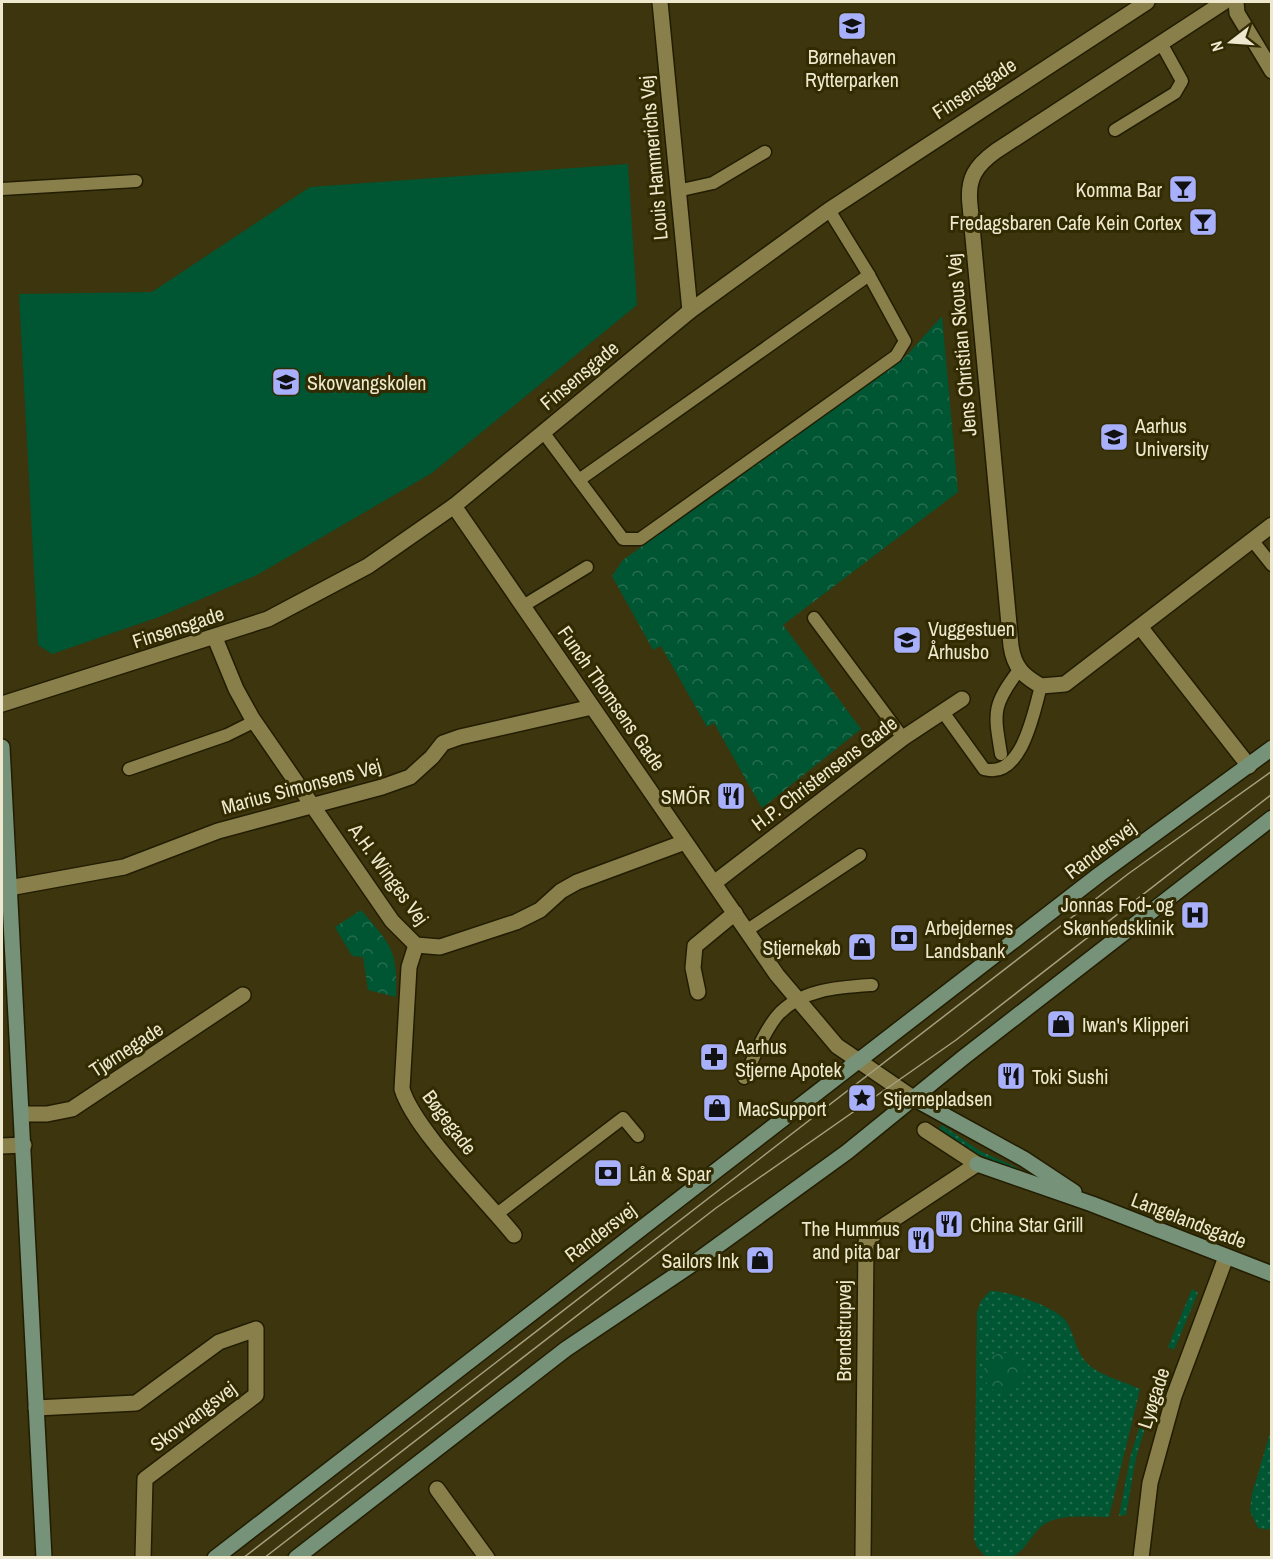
<svg xmlns="http://www.w3.org/2000/svg" width="1273" height="1559" font-family="'Archivo Narrow',sans-serif">
  <defs>
    <pattern id="grass-dots" width="8" height="8" patternUnits="userSpaceOnUse" patternTransform="scale(1.5)"><rect width="8" height="8" fill="#053"/><path d="M2 2h.1M6 6h.1" fill="none" stroke="#266d4f" stroke-width="1.8" stroke-linecap="round"/></pattern>
    <pattern id="park-crowns" width="20" height="18" patternUnits="userSpaceOnUse" patternTransform="scale(1.5)"><rect width="20" height="18" fill="#053"/><path d="M2 6a3 3 0 1 1 6 0M12 15a3 3 0 1 1 6 0" fill="none" stroke="#266d4f"/></pattern>
  </defs>
  <rect width="100%" height="100%" fill="#3d350d"/>
  <!-- grass -->
  <g fill="url(#grass-dots)">
    <path d="M942,1125l38,26 40,18 1,3 -56,-23 -28,-19z"/>
    <path d="M1192,1289l6,4 -24,57 -6,-3z"/>
    <path d="M990,1291c17,-1 66,16 76,30 9,13 9,32 24,45 12,10 35,16 50,23l-31,128c-19,0 -44,-3 -61,5 -16,7 -22,32 -38,35 -7,2 -17,0 -24,0l-9,-10 -3,-8 3,-227 4,-11z"/>
    <path d="M1150,1392l5,3 -19,63 -10,57 -7,1 11,-58z"/>
    <path d="M1271,1430l1,100 -14,-2 -8,-17 2,-17z"/>
  </g>
  <!-- park -->
  <g fill="url(#park-crowns)">
    <path d="M942,316l16,176 -175,133 78,104 -99,79 -48,-85 -7,4 -46,-81 -8,4 -41,-74 11,-16 284,-205z"/>
    <path d="M361,910c30,35 37,40 35,87l-28,-7 -5,-33 -11,-1 -17,-29z"/>
    <circle cx="1004" cy="1373" r="20"/>
  </g>
  <!-- pitch -->
  <path fill="#053" d="M628,164l9,141 -205,168 -175,102 -98,42 -107,37 -14,-9 -19,-351 133,-2 158,-105z"/>
  <g fill="none" stroke-linecap="round" stroke-linejoin="round">
    <!-- lane casing -->
    <g stroke="#221d02" stroke-width="15">
      <g id="lane">
        <path d="M1115,130l60,-37 7,-12 -21,-38"/>
        <path d="M2,189l134,-8"/>
        <path d="M677,191l36,-8 52,-31"/>
        <path d="M543,432l80,107h17l256,-183 9,-15 -36,-66"/>
        <path d="M579,480l290,-205 -40,-65"/>
        <path d="M1252,540l20,25"/>
        <path d="M523,606l64,-39"/>
        <path d="M814,618l89,120"/>
        <path d="M943,712l41,57c38,11 50,-58 57,-83"/>
        <path d="M1001,754c-7,-42 -9,-48 18,-84"/>
        <path d="M129,769l98,-34 28,-14"/>
        <path d="M746,931l114,-76"/>
        <path d="M744,1078c10,-20 19,-45 33,-62 23,-27 63,-29 95,-31"/>
        <path d="M497,1214l126,-96 15,18"/>
      </g>
    </g>
    <!-- street casing -->
    <g stroke="#221d02" stroke-width="18">
      <g id="street">
        <path d="M660,2l30,309"/>
        <path d="M1224,2l-228,149c-21,15 -29,28 -26,54l41,441c3,21 12,30 30,40l24,-2 207,-159"/>
        <path d="M1236,2l1,11 35,58"/>
        <path d="M454,506l323,469 60,71 76,52"/>
        <path d="M1141,628l108,138"/>
        <path d="M215,638l21,51 16,29 140,203 24,24 24,2 76,-25 24,-12 21,-19 16,-9 108,-40"/>
        <path d="M2,704l266,-85 100,-53 86,-60 236,-195 139,-101 318,-208"/>
        <path d="M714,883l189,-145 59,-39"/>
        <path d="M9,888l115,-21 94,-36 164,-44 28,-10 22,-20 11,-14 17,-6 132,-30"/>
        <path d="M416,945l-7,22 -7,122c12,40 83,110 112,146"/>
        <path d="M698,992l-5,-24 2,-22 40,-33"/>
        <path d="M22,1114h25l25,-5 171,-114"/>
        <path d="M2,1146l22,-1"/>
        <path d="M36,1408l100,-5 83,-61 37,-13v66l-111,84 -2,79"/>
        <path d="M437,1489l50,69"/>
        <path d="M863,1558l3,-316 16,-15 95,-63 -52,-34"/>
        <path d="M1141,1558l9,-75 24,-87 52,-139"/>
      </g>
    </g>
    <!-- secondary casing -->
    <g stroke="#221d02" stroke-width="18">
      <g id="secondary">
        <path d="M2,747l42,811"/>
        <path d="M913,1098l111,61 50,33"/>
        <path d="M977,1164l115,40 180,70"/>
        <path d="M215,1558l885,-684 172,-126"/>
        <path d="M296,1558l270,-209 125,-84 156,-113 117,-95 308,-239"/>
      </g>
    </g>
    <!-- lane -->
    <use href="#lane" stroke="#897f4b" stroke-width="12"/>
    <!-- street -->
    <use href="#street" stroke="#897f4b" stroke-width="15"/>
    <!-- secondary -->
    <use href="#secondary" stroke="#769278" stroke-width="15"/>
    <!-- tram -->
    <g stroke="#a59f7f" stroke-width="1.5">
      <path d="M243,1558l885,-684 144,-103"/>
      <path d="M264,1558l452,-350 240,-168 316,-246"/>
    </g>
  </g>
  <!-- icons -->
  <defs>
    <g id="school-square" transform="scale(1.5)"><rect x="-9" y="-9" width="18" height="18" rx="4" fill="#a8b0fc" stroke="#322b02"/><path d="M0-5L7-2L0 1L-7-2ZM-4 1L0 2.5L4 1V4Q0 6-4 4Z" fill="#111"/></g>
    <g id="bar-square" transform="scale(1.5)"><rect x="-9" y="-9" width="18" height="18" rx="4" fill="#a8b0fc" stroke="#322b02"/><path d="M-6-5H6L.8 .8V4.5H3.5V6h-7V4.5H-.8V.8Z" fill="#111"/></g>
    <g id="university-square" transform="scale(1.5)"><rect x="-9" y="-9" width="18" height="18" rx="4" fill="#a8b0fc" stroke="#322b02"/><path d="M0-5L7-2L0 1L-7-2ZM-4 1L0 2.5L4 1V4Q0 6-4 4Z" fill="#111"/></g>
    <g id="restaurant-square" transform="scale(1.5)"><rect x="-9" y="-9" width="18" height="18" rx="4" fill="#a8b0fc" stroke="#322b02"/><path d="M-5-6h1v4h1v-4h1v4h1v-4h1v5L-1.5 .5V6h-2V.5L-5-1ZM5-6V6H3V1.5H1.5Q1.5-4 5-6Z" fill="#111"/></g>
    <g id="hospital-square" transform="scale(1.5)"><rect x="-9" y="-9" width="18" height="18" rx="4" fill="#a8b0fc" stroke="#322b02"/><path d="M-5-5h3v3.5h4V-5h3V5h-3V1.5h-4V5h-3Z" fill="#111"/></g>
    <g id="bank-square" transform="scale(1.5)"><rect x="-9" y="-9" width="18" height="18" rx="4" fill="#a8b0fc" stroke="#322b02"/><path d="M-6-4H6V4H-6ZM0-2.3a2.3 2.3 0 1 0 0 4.6a2.3 2.3 0 1 0 0-4.6Z" fill="#111"/></g>
    <g id="shop-square" transform="scale(1.5)"><rect x="-9" y="-9" width="18" height="18" rx="4" fill="#a8b0fc" stroke="#322b02"/><path d="M-5-2.5h2.3a2.7 3.5 0 0 1 5.4 0H5L5.5 6h-11ZM-1.5-2.5h3a1.5 2.3 0 0 0-3 0Z" fill="#111"/></g>
    <g id="pharmacy-square" transform="scale(1.5)"><rect x="-9" y="-9" width="18" height="18" rx="4" fill="#a8b0fc" stroke="#322b02"/><path d="M-2-6h4v4h4v4h-4v4h-4v-4h-4v-4h4Z" fill="#111"/></g>
    <g id="sight-square" transform="scale(1.5)"><rect x="-9" y="-9" width="18" height="18" rx="4" fill="#a8b0fc" stroke="#322b02"/><path d="M0-6L1.8-2.2L6-1.7L2.9 1.2L3.7 5.4L0 3.3L-3.7 5.4L-2.9 1.2L-6-1.7L-1.8-2.2Z" fill="#111"/></g>
  </defs>
  <g fill-rule="evenodd">
    <use href="#school-square" x="852" y="26"/>
    <use href="#bar-square" x="1183" y="189"/>
    <use href="#bar-square" x="1203" y="222"/>
    <use href="#school-square" x="286" y="382"/>
    <use href="#university-square" x="1114" y="437"/>
    <use href="#school-square" x="907" y="640"/>
    <use href="#restaurant-square" x="731" y="796"/>
    <use href="#hospital-square" x="1195" y="915"/>
    <use href="#bank-square" x="904" y="938"/>
    <use href="#shop-square" x="862" y="947"/>
    <use href="#shop-square" x="1061" y="1024"/>
    <use href="#pharmacy-square" x="714" y="1057"/>
    <use href="#restaurant-square" x="1011" y="1076"/>
    <use href="#sight-square" x="862" y="1098"/>
    <use href="#shop-square" x="717" y="1108"/>
    <use href="#bank-square" x="608" y="1173"/>
    <use href="#restaurant-square" x="949" y="1224"/>
    <use href="#restaurant-square" x="921" y="1240"/>
    <use href="#shop-square" x="760" y="1260"/>
  </g>
  <g text-anchor="middle" dominant-baseline="central" stroke-width="6" stroke-linejoin="round" paint-order="stroke">
    <!-- poi labels -->
    <g font-size="20" fill="#eee9ce" stroke="#322b02" text-anchor="start">
      <text x="852" y="56" text-anchor="middle">Børnehaven<tspan x="852" dy="23">Rytterparken</tspan></text>
      <text x="1162" y="189" text-anchor="end">Komma Bar</text>
      <text x="1182" y="222" text-anchor="end">Fredagsbaren Cafe Kein Cortex</text>
      <text x="307" y="382">Skovvangskolen</text>
      <text x="1135" y="425">Aarhus<tspan x="1135" dy="23">University</tspan></text>
      <text x="928" y="628">Vuggestuen<tspan x="928" dy="23">Århusbo</tspan></text>
      <text x="710" y="796" text-anchor="end">SMÖR</text>
      <text x="1174" y="904" text-anchor="end">Jonnas Fod- og<tspan x="1174" dy="23">Skønhedsklinik</tspan></text>
      <text x="925" y="927">Arbejdernes<tspan x="925" dy="23">Landsbank</tspan></text>
      <text x="841" y="947" text-anchor="end">Stjernekøb</text>
      <text x="1082" y="1024">Iwan's Klipperi</text>
      <text x="735" y="1046">Aarhus<tspan x="735" dy="23">Stjerne Apotek</tspan></text>
      <text x="1032" y="1076">Toki Sushi</text>
      <text x="883" y="1098">Stjernepladsen</text>
      <text x="738" y="1108">MacSupport</text>
      <text x="629" y="1173">Lån &amp; Spar</text>
      <text x="970" y="1224">China Star Grill</text>
      <text x="900" y="1228" text-anchor="end">The Hummus<tspan x="900" dy="23">and pita bar</tspan></text>
      <text x="739" y="1260" text-anchor="end">Sailors Ink</text>
    </g>
    <!-- street labels -->
    <g font-size="20" fill="#eee9ce" stroke="#322b02">
      <text transform="translate(974 88) rotate(-33)">Finsensgade</text>
      <text transform="translate(653 158) rotate(-95)">Louis Hammerichs Vej</text>
      <text transform="translate(961 345) rotate(-95)">Jens Christian Skous Vej</text>
      <text transform="translate(579 375) rotate(-40)">Finsensgade</text>
      <text transform="translate(178 627) rotate(-18)">Finsensgade</text>
      <text transform="translate(612 698) rotate(55)">Funch Thomsens Gade</text>
      <text transform="translate(824 773) rotate(-37)">H.P. Christensens Gade</text>
      <text transform="translate(301 786) rotate(-15)">Marius Simonsens Vej</text>
      <text transform="translate(1100 849) rotate(-37)">Randersvej</text>
      <text transform="translate(389 874) rotate(54)">A.H. Winges Vej</text>
      <text transform="translate(126 1049) rotate(-33)">Tjørnegade</text>
      <text transform="translate(450 1122) rotate(53)">Bøgegade</text>
      <text transform="translate(1189 1220) rotate(21)">Langelandsgade</text>
      <text transform="translate(600 1232) rotate(-37)">Randersvej</text>
      <text transform="translate(843 1331) rotate(-90)">Brendstrupvej</text>
      <text transform="translate(1153 1398) rotate(-72)">Lyøgade</text>
      <text transform="translate(193 1416) rotate(-37)">Skovvangsvej</text>
    </g>
  </g>
  <!-- border -->
  <rect width="1273" height="1559" fill="none" stroke="#eee9ce" stroke-width="6"/>
  <!-- north arrow -->
  <g transform="translate(1231 42) rotate(253)" stroke="#322b02" stroke-width="4.5" paint-order="stroke">
  <path d="M0-4.5L10 22L0 15L-10 22Z" fill="#eee9ce"/>
  <text y="-9" font-size="16" font-weight="bold" text-anchor="middle" fill="#eee9ce">N</text>
  </g>
</svg>
